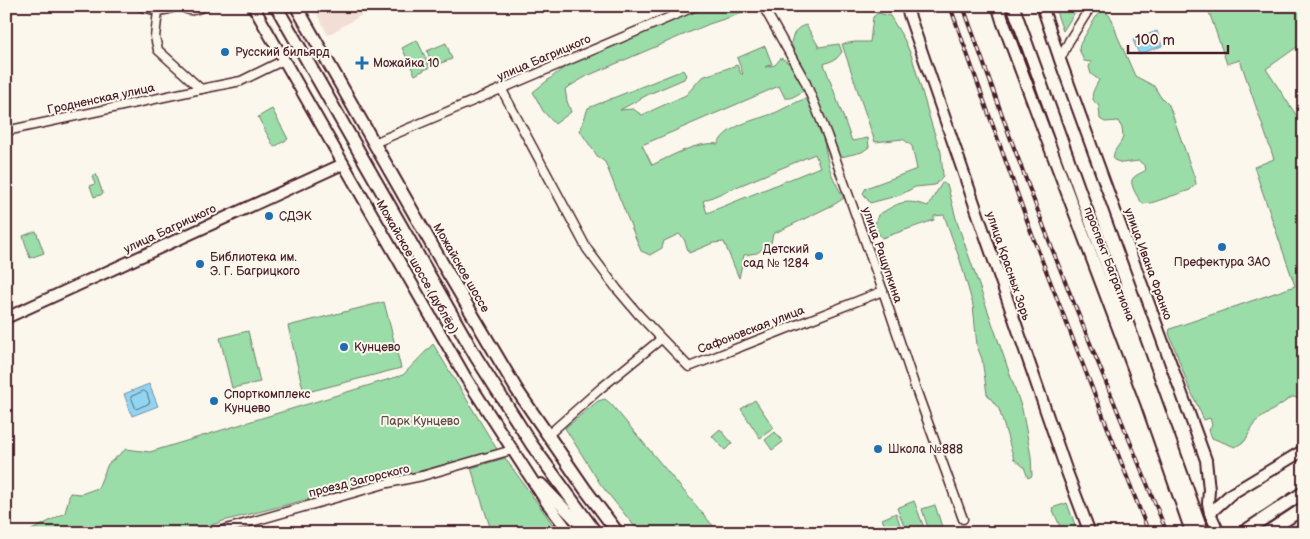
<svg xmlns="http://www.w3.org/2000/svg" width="1310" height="539" font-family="'Balsamiq Sans',sans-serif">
  <rect width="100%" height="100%" fill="#fbf7ec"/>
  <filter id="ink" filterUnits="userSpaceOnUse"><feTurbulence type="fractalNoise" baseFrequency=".02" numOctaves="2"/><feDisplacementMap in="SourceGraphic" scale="10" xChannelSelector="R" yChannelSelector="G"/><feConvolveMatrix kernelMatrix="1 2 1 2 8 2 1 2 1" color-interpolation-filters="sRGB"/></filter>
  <g filter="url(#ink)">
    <!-- built -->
    <path fill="#f2ded5" d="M313,6h64l-49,29z"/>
    <!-- green -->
    <g fill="#9adda8" stroke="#727e6a" fill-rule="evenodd">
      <path d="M702,6h47v5l-40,13 -122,52 -22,13 2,12 4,11 -16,12 -12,-13 -10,-19 38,-30z"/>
      <path d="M1054,6h25l-16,25z"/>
      <path d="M1207,6h97v36l-38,27 38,58v271l-12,-1 -37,25 -10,19 -10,6 -23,-9 -3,-8 3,-5 -2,-7 -6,2 -16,-35 -19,-52 1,-4 125,-43 -41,-119 20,-8 -34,-99 -13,4z"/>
      <path d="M1103,11l4,2 5,6 5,16 18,41 19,10 6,10 9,9 26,74 1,5 -6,6 -39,13 -8,1c-4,-4 -13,-18 -11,-24 2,-5 10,-7 14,-10l-1,-4 -6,-5 -17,2 -8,-3c-3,-9 7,-15 9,-23l-1,-9 -4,-7 -13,1 -5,-3 -1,-13c-12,-9 -5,-16 0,-26l-8,-6 -2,-7 2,-5 -7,-1 -5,-12 1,-5 19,-32z"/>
      <path d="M878,13l12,3 14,23 8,18 20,69 9,26 2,24 -8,9 -20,2 -15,8 -30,8 -7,-10 3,-5 51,-19 -5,-23 -9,-7 -28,3 -33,-98 13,-2h15l3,-25z"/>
      <path d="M806,25l13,22 20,-3 3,8 -6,7 -12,5 28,77 16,-3 1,9 -7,5 -21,5 -7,-10 -43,-104c2,-9 5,-16 15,-18z"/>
      <path d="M417,40l13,27 -15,8 -13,-27z"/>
      <path d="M446,43l6,16 -19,7 -6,-15z"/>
      <path d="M765,46l7,18 -7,3 10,-2 6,-7c13,7 20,19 24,32l-14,8h-6l-6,-12 -137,59 10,20c20,-9 45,-24 66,-21 10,-21 42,-24 61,-33 10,-5 18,-10 29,-13 15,19 15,45 21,68 3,11 9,22 15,32l-9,6 -62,30 -2,9 -14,10 -13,2 -5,23 -15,-36 -11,1 -24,10 -5,-14 -5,-5 -15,7 -2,7 -12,7 -9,-4 -36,-89 -7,-5 -18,-26 8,-23 95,-38 3,5 -2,4 -35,15 -29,16 13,-1 9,6 44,-20 16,-18 35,-12 4,9h2l-6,-16zM815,154l5,13 -113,46 -4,-12z"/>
      <path d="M272,109l16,30 -14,8 -16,-30z"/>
      <path d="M96,174l7,20 -9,3 -4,-11 5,-2 -3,-8z"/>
      <path d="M942,183l5,1 10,38 65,187 9,47 1,20 -4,2 -4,-11 -10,-8 -15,-50 -12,-15 -5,-35 -5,-13 -4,-41 -13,-45 -16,-45 -10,1v4l-52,18 -8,-11 4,-12c21,-12 25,-17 50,-9z"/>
      <path d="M36,231l8,22 -14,5 -7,-22z"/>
      <path d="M384,302l17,66 -97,25 -16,-67z"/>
      <path d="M248,331l12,51 -28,6 -12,-50z"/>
      <path d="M433,344l65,107 -275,70 -32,12h-165l39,-20 5,-20 11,1 17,-6 10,-24 18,-15 24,3 253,-77z"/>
      <path d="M605,399l6,5 108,129h-79l-39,-48 -36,-57 33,-27z"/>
      <path d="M755,400l19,28 -14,10 -19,-29z"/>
      <path d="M720,429l12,14 -7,7 -13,-14z"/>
      <path d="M775,432l8,10 -11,8 -7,-10z"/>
      <path d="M505,458l54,75h-67l-21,-65z"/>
      <path d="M914,501l12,32h-19l-10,-25z"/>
      <path d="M1067,503l11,30h-17l-2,-9 -7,-16z"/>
      <path d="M935,505l7,22 -13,4 -7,-22z"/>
      <path d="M896,513l7,20h-15l-6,-14z"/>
    </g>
    <!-- water -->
    <g fill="#90d6f2" stroke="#748da2">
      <path d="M1157,31l5,15 -23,8 -6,-14z"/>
      <path d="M149,384l9,22 -26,10 -8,-22z"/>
    </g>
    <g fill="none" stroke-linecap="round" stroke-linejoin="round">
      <!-- shore -->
      <path stroke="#66687b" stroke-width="1" d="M144,391l3,2 3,10 -14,6 -5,-12z"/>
      <!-- street casing -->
      <g stroke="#4a1f2b" stroke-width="11">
        <g id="street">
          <path d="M139,6c13,4 25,7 37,0"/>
          <path d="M181,6c9,7 15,4 24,0"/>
          <path d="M763,6l42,75 22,54 56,156 31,93 49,135"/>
          <path d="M1060,60l9,-19 22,-35"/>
          <path d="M201,89l40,-8 43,-21"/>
          <path d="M502,90l85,159 30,40 22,26 50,52 194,-76"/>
          <path d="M6,131l195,-42 -43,-39 -3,-13 3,-26"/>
          <path d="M374,143l322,-137"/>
          <path d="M548,435l53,-47 60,-49"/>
          <path d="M212,533l176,-50 34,-7 90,-26"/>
        </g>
      </g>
      <!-- secondary casing -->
      <g stroke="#4a1f2b" stroke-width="14">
        <g id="secondary">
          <path d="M253,6l213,372 81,125 23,30"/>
          <path d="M906,6l161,466 23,61"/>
          <path d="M1042,6l18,54 146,400 3,30 -1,13 2,10 9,20"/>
          <path d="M6,318l337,-154"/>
          <path d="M541,484l47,49"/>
          <path d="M1210,513l21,-19 73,-44"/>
        </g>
      </g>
      <!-- primary casing -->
      <g stroke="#4a1f2b" stroke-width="15">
        <g id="primary">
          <path d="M276,6l200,351 56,88 64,88"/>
          <path d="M296,6l149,262 72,122 68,99 33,44"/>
          <path d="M998,6l5,16"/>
          <path d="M1013,6l4,11"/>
          <path d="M1242,533l62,-41"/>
          <path d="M1266,533l38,-25"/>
        </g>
      </g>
      <!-- street -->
      <use href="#street" stroke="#fbf7ec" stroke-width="8"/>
      <!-- secondary -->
      <use href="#secondary" stroke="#fbf7ec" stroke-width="10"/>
      <!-- primary -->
      <use href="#primary" stroke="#fbf7ec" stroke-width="11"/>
      <!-- rail casing -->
      <g stroke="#4a1f2b" stroke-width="4">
        <g id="rail">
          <path d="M950,6l84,234 115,293"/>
          <path d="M963,6l47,131 46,122 111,274"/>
        </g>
      </g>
      <!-- rail -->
      <use href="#rail" stroke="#fbf7ec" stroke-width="2" stroke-dasharray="5.5" stroke-linecap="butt"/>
      <!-- primary-bridge casing -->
      <g stroke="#4a1f2b" stroke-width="15" stroke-linecap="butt">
        <g id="primary-bridge">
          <path d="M1017,17l186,516"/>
          <path d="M1003,22l143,379 46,132"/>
        </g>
      </g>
      <!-- primary-bridge -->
      <use href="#primary-bridge" stroke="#fbf7ec" stroke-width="11"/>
    </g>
  </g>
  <!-- markers -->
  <g fill="#1f6fb2" stroke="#fbf7ec" stroke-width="2">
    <circle cx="225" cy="52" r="5"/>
    <path d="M359.5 55.5h5v5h5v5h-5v5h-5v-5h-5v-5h5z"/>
    <circle cx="269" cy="216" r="5"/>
    <circle cx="1222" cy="247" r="5"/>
    <circle cx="819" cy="256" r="5"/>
    <circle cx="200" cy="264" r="5"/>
    <circle cx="344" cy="347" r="5"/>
    <circle cx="214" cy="401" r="5"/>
    <circle cx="878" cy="449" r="5"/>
  </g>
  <g text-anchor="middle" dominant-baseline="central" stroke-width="4" stroke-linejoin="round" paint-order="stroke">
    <!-- poi labels -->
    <g font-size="12" fill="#4a1f2b" stroke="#fbf7ec" text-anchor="start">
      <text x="235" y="52">Русский бильярд</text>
      <text x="373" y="63">Можайка 10</text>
      <text x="279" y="216">СДЭК</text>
      <text x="809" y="249" text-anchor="end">Детский<tspan x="809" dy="14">сад № 1284</tspan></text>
      <text x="210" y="257">Библиотека им.<tspan x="210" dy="14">Э. Г. Багрицкого</tspan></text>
      <text x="1222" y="262" text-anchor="middle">Префектура ЗАО</text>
      <text x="354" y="347">Кунцево</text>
      <text x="224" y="394">Спорткомплекс<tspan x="224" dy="14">Кунцево</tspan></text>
      <text x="888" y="449">Школа №888</text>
    </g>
    <!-- street labels -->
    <g font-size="12" fill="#4a1f2b" stroke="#fbf7ec">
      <text transform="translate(544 58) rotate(-23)">улица Багрицкого</text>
      <text transform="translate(101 99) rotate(-12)">Гродненская улица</text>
      <text transform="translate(170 229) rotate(-25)">улица Багрицкого</text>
      <text transform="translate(882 255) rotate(71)">улица Ращупкина</text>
      <text transform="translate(1109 264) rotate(69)">проспект Багратиона</text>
      <text transform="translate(1148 264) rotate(70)">улица Ивана Франко</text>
      <text transform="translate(1008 266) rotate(71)">улица Красных Зорь</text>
      <text transform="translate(417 267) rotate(60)">Можайское шоссе (дублёр)</text>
      <text transform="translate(461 268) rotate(60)">Можайское шоссе</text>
      <text transform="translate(751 330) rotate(-21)">Сафоновская улица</text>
      <text transform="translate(359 481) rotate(-14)">проезд Загорского</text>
    </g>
    <!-- park labels -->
    <g font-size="12" fill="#5e4e4a" stroke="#fbf7ec">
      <text x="420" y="421">Парк Кунцево</text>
    </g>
  </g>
  <!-- margin -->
  <rect width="1310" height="539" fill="none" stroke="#fbf7ec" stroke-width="25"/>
  <rect x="12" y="12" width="1285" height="514" fill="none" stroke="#4a1f2b" stroke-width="2" filter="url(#ink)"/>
  <!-- scale -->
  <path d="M1128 45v8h100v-8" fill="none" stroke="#4a1f2b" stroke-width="2.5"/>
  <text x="1135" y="45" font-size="15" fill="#4a1f2b" stroke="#fbf7ec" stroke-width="4" paint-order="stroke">100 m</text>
</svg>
